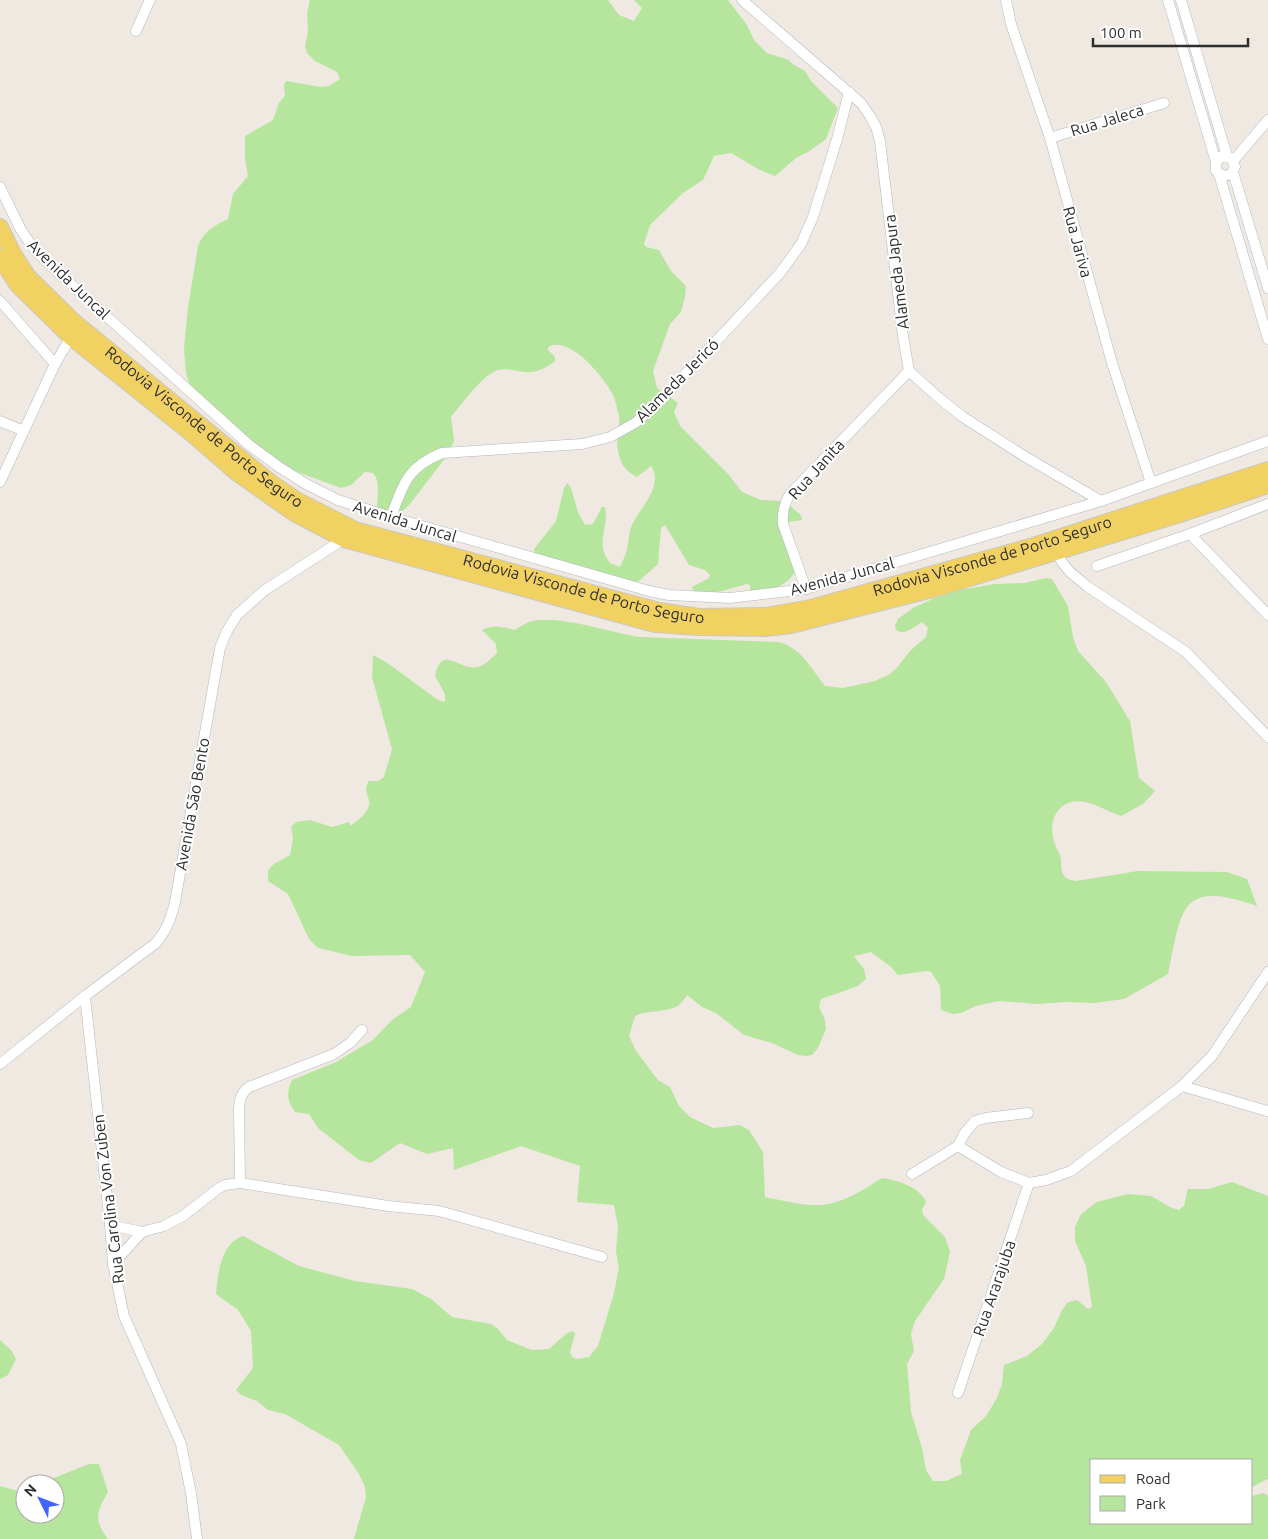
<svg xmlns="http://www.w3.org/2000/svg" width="1268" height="1539" font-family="Ubuntu,sans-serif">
  <rect width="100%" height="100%" fill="#efe9e1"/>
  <!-- green -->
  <g fill="#b6e59e">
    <path d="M310,0h298l11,15 15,6 8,-13 -8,-8h94l19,25 7,15 13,13 22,7 2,3 14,8 6,10 27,27 -12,31 -18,13 -12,6 -21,18 -17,-7 -27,-16 -17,3 -11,24 -20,13 -33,32 -6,19 2,3 13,3 12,21 15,15 -1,11 -4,15 -11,12 -17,47 4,17 21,15 -4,9 6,14 49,49 13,17 19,8 23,1 17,14 1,5 -13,2 -3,3c3,11 10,28 10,39 1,20 -31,30 -46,27v-6l-3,-1 -36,10 -17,-3 -2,-4 17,-9 1,-3 -5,-5 -16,-5 -24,-40 -4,3 -3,36 -18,16 -7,4 -98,-26 -1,-9 22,-28 8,-33 3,-5 4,5 7,24 7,13 8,-1 9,-17h3c4,16 -6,32 -1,45 1,4 4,8 6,11l10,4c2,-5 5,-10 6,-15 3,-8 2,-18 6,-27 7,-16 33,-40 19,-59l-14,11c-13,-8 -16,-11 -19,-27 -3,-11 3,-23 1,-34 -2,-7 -3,-16 -7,-23 -9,-16 -42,-58 -64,-46v3l7,7v4c-6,5 -17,11 -25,11 -11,1 -20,-5 -32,-2 -15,4 -37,35 -47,47l3,24 -5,12 -39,51 -9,8 -12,5 -12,-9c0,-12 4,-26 -4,-35l-8,-1 -14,13 -10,3 -57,-21 -57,-37 -36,-41 -5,-16 -2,-25 4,-40 10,-62c5,-14 17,-21 30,-27l5,-25 15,-18 -3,-17v-23l28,-16 6,-17 6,-7 -1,-11 2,-4 35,6 8,-1 11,-7 -3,-7 -22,-11 -8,-8 -2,-7 3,-15 -1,-18z"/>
    <path d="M1046,578l6,1 16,27 5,31 5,14 28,31 24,39 9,57 16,13 -12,13 -22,12c-12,-4 -25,-12 -36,-14 -25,-5 -38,17 -31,39 1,5 4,10 6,14 2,6 0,14 3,19 3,6 8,6 13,7l62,-10 89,1 20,7 10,27c-78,-27 -75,3 -89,68l-44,25 -30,4 -29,-1 -27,2 -39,-3 -23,5 -15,7 -8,1 -12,-4 -1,-24 -9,-14 -5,-1 -28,4 -7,-8 -20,-15 -17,4 10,13 2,10 -8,7 -37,13 -2,8 6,13 1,9 -8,19 -6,7 -6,1 -8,-1 -26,-12 -28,-8 -28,-22 -14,-6 -15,-12c-2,3 -5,7 -8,10 -8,7 -32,5 -44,11l-6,20 7,15 22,29 12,7 9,19 11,11 23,11 27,-3 9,5 14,22 2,45c17,3 36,9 54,8 23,-1 44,-15 63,-27 15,2 38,9 44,24l-4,8 1,5 22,22 5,15 -6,27 -29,42 -4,13 3,17 -7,13 4,48 11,36 4,22 7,11h13l16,-7 -2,-14 11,-30 15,-14 11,-18 5,-14 2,-19 23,-9 15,-12 12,-16 8,-18 6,-8 9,-2 11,9 4,-2 -6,-41 -11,-25v-14l6,-13 16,-12 31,-8 23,2 19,11 9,3 5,-4 4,-17h20l24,-7 36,14v283l-16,8v-27h-160v63h160v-27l11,-3 5,2v44h-914l12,-42 -1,-10 -6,-13 -20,-29 -54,-31 -17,-4 -11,-9 -16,-6 -5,-5 17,-22 -2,-37 -13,-21 -22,-16c2,-21 5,-51 27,-58l56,30 56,15 57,8 19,10 21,18 39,7 6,4 10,12 25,10 17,-1 18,-16 6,-2 2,3 -5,18 2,5 5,2 12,-2 9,-11 16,-53 5,-26 -3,-15 2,-25 -4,-22 -37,-3 3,-36 -59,-20 -67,24 -1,-22 -26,6 -27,-11 -29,20 -12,-3 -41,-32 -9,-14 -14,-2c-8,-11 -9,-19 -3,-32l44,-18 37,-22 19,-20 19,-13 14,-35 -15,-17 -58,1 -34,-8 -9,-9 -21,-45 -20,-13v-11l6,-6 16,-9 3,-16 -2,-12 5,-5 14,-2 22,7 17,-5 2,4c6,-5 14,-11 17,-18 5,-10 -7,-15 1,-27h9l6,-4 8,-28 -20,-72 1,-22 13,7 52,38 7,2v-8l-10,-18c7,-33 23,-5 43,-9 7,-2 14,-9 19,-14l-1,-9 -14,-14c12,-6 21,-3 33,0 4,-3 9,-6 14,-8 24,-9 84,11 111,15l139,5c22,6 32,26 46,44l18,2 32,-7 13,-6 8,-6 14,-18 16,-14 2,-9 -6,-6c-8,5 -17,14 -26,8l-1,-4 3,-7 15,-11 35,-16 47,-8 30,-1z"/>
    <path d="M0,1340l11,10 5,9 -8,16 -8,4z"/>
    <path d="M89,1464h10l9,28c-11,19 -15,28 0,47h-108v-53l18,5 7,-2v25h30v-30h-16z"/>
  </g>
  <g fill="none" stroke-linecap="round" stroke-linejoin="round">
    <!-- street casing -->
    <g stroke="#b4b7c1" stroke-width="11">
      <g id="street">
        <path d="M742,0l119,103 9,13 6,11 4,14 23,195 6,35 30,27 24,19 61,39 77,45"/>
        <path d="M1006,0l5,24 39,114 62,225 39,120"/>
        <path d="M1168,0l48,162v9l8,5c6,-1 9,-3 11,-9l-4,-9 -9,-2 -6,6"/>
        <path d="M1181,0l46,156"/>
        <path d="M136,31l14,-31"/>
        <path d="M1050,138l114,-35"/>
        <path d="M1233,161l35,-41"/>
        <path d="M1233,172l35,116"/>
        <path d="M1219,174l49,165"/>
        <path d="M0,187l21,43 13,19 18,18 196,177 31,23 27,17 32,16 53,17 258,74 20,4 61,3 76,-9 295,-88 167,-60"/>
        <path d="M0,301l55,63"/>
        <path d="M0,421l24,10"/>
        <path d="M0,482l55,-118 16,-27"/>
        <path d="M391,517c12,-32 16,-50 51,-64l140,-9 28,-7 25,-14 25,-22 120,-128 21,-29 12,-27 24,-78 12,-47"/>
        <path d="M1190,534l78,81"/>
        <path d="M1056,552l6,10 8,10 18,15 98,65 82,85"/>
        <path d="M1097,566l93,-32 78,-30"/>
        <path d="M806,589l-23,-65c-1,-12 1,-20 7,-30l119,-123"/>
        <path d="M85,996l25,229 3,39 11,52 57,128 10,49 6,46"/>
        <path d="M0,1064l85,-68 71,-53c11,-13 15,-25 19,-41l45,-254 7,-17 10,-16 28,-25 82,-53"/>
        <path d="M1182,1086l85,25"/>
        <path d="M958,1146l43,26 28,11 17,-3 25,-9 111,-85 30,-30 56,-84"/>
        <path d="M912,1174l46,-28 6,-12 11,-13 10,-3 43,-5"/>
        <path d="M240,1183l-1,-75c1,-10 2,-15 10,-21l85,-33 16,-11 12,-13"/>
        <path d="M110,1225l32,7 22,-6 19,-10 36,-28 6,-3 15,-2 148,23 51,5 163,46"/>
        <path d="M113,1264l29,-32"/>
        <path d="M958,1393l71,-210"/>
      </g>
    </g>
    <!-- primary casing -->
    <g stroke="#c9c9c9" stroke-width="18">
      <g id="primary">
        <path id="s1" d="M0,227l13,27 15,23 46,45 197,161 27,18 57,29 304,81 40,6 66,-1 46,-8 219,-61 238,-77"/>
        <path d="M0,258l18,27 53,52 119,95 46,40 58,41 50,26 311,85 43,3 67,1 26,-3 146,-37 240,-73 91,-30"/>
      </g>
    </g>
    <!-- street -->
    <use href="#street" stroke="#fff" stroke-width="10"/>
    <!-- primary -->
    <use href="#primary" stroke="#f2d163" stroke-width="16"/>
  </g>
  <g text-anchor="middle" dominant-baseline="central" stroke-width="4" stroke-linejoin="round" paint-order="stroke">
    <!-- street labels -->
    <g font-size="16" fill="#2e2e2e" stroke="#fff">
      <text transform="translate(1107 120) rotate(-17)">Rua Jaleca</text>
      <text transform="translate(1078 242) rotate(75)">Rua Jariva</text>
      <text transform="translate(896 272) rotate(-97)">Alameda Japura</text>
      <text transform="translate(69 279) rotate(44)">Avenida Juncal</text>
      <text transform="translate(677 380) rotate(-45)">Alameda Jericó</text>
      <text stroke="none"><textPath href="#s1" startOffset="289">Rodovia Visconde de Porto Seguro</textPath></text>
      <text transform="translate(816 469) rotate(-48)">Rua Janita</text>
      <text transform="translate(405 521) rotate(17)">Avenida Juncal</text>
      <text stroke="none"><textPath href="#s1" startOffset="1129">Rodovia Visconde de Porto Seguro</textPath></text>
      <text transform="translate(842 576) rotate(-15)">Avenida Juncal</text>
      <text stroke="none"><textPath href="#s1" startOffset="709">Rodovia Visconde de Porto Seguro</textPath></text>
      <text transform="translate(192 804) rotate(-80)">Avenida São Bento</text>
      <text transform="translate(108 1199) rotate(-97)">Rua Carolina Von Zuben</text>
      <text transform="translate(994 1288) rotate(-71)">Rua Ararajuba</text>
    </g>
  </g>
  <!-- legend -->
  <rect x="1090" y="1459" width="162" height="65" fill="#ffffff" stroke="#ababab"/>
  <rect x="1100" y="1475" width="25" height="8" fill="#f2d163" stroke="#ababab"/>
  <text x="1136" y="1484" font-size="15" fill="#2e2e2e">Road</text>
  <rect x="1100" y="1496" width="25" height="15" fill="#b6e59e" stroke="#ababab"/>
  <text x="1136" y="1509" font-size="15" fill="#2e2e2e">Park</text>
  <!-- north arrow -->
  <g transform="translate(40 1499) rotate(312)"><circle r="24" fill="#ffffff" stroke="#ababab"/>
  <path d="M0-4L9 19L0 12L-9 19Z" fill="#4264fb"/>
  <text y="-8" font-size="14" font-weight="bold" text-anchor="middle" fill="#2e2e2e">N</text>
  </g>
  <!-- scale -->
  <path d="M1093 38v8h155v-8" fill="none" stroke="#2e2e2e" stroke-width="2.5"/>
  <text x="1100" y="38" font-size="15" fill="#2e2e2e" stroke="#ffffff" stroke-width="4" paint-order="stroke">100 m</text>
</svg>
